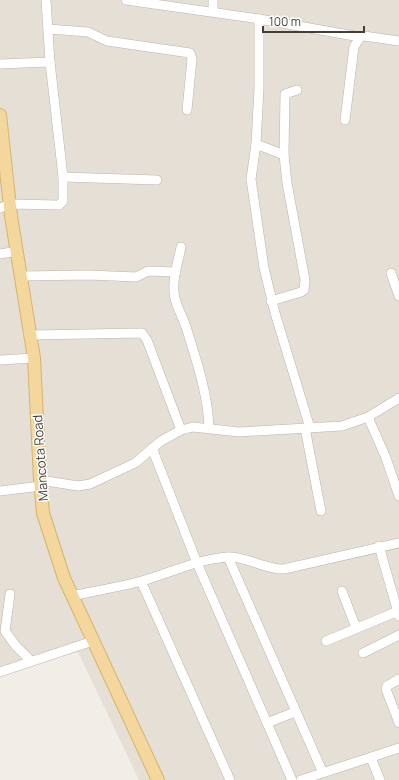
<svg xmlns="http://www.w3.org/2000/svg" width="399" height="780" font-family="Manrope,sans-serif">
  <rect width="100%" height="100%" fill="#f1eee7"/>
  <!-- residential -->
  <path fill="#e5dfd5" d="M0,0h399v780h-260l-61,-128 -78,19z"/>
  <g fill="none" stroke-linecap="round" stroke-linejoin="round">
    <!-- minor casing -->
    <g stroke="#bcb5aa" stroke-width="10">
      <g id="minor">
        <path d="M126,0l133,19 101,18"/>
        <path d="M213,11v-11"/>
        <path d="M259,19v69l-3,56 28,11 3,28 18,97 -1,10 -3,2 -30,9"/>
        <path d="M48,29l40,3 19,9 83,12 2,6 -5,51"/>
        <path d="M0,64l50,-2"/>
        <path d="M345,120l9,-73 6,-10 4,-1 35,5"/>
        <path d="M256,144l-5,35 13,89 11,45 35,115"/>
        <path d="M284,155l1,-61 12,-4"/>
        <path d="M63,177l94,3"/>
        <path d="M0,208l10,-4 49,1 4,-4v-24l-13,-115 -4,-62"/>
        <path d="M181,247c-3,16 -10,35 -6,51 2,10 8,19 11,29 10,32 22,67 23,101"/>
        <path d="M0,254l17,-3"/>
        <path d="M391,273l8,23"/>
        <path d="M21,276l68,-1 47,2 12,-6 28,1"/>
        <path d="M31,335l111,-2 5,7 34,90"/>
        <path d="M0,360l34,-2"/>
        <path d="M368,417l18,41 13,38"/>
        <path d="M305,428l16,83"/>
        <path d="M152,448l45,115 95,217"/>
        <path d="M40,480l38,6 12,-2 45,-21 26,-22 20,-11 12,-3 46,5 103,-6 26,-9 31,-19"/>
        <path d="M0,491l41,-5"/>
        <path d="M379,546l20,70"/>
        <path d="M228,557l95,216"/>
        <path d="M141,581l89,199"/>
        <path d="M342,591l14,37"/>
        <path d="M10,594l-5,37 11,15 15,15"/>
        <path d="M72,596c23,-5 47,-9 70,-15 28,-8 56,-22 86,-24 19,-1 37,13 56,12l115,-26"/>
        <path d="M326,641l70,-29"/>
        <path d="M363,653l36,-18"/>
        <path d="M0,672l93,-31"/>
        <path d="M399,679l-12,7 -1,3 13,34"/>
        <path d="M267,723l28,-11"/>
        <path d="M371,758l9,22"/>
        <path d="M301,780l98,-32"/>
      </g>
    </g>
    <!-- major casing -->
    <g stroke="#d7b36f" stroke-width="14">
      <path id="major" d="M0,115l11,101 23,142 6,122 3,33 21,65 94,202"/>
    </g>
    <!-- minor -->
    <use href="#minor" stroke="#fff" stroke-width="9"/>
    <!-- major -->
    <use href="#major" stroke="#f4d79d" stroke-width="12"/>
  </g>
  <g text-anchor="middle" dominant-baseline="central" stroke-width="3" stroke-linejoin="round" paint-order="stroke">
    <!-- street labels -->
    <g font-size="13" fill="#443e36" stroke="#fff">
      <text transform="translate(40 458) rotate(-94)">Mancota Road</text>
    </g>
  </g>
  <!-- scale -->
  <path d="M263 26v6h101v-6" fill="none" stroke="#443e36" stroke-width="2"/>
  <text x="269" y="26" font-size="12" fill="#443e36" stroke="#ffffff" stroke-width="3" paint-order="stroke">100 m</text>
</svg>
